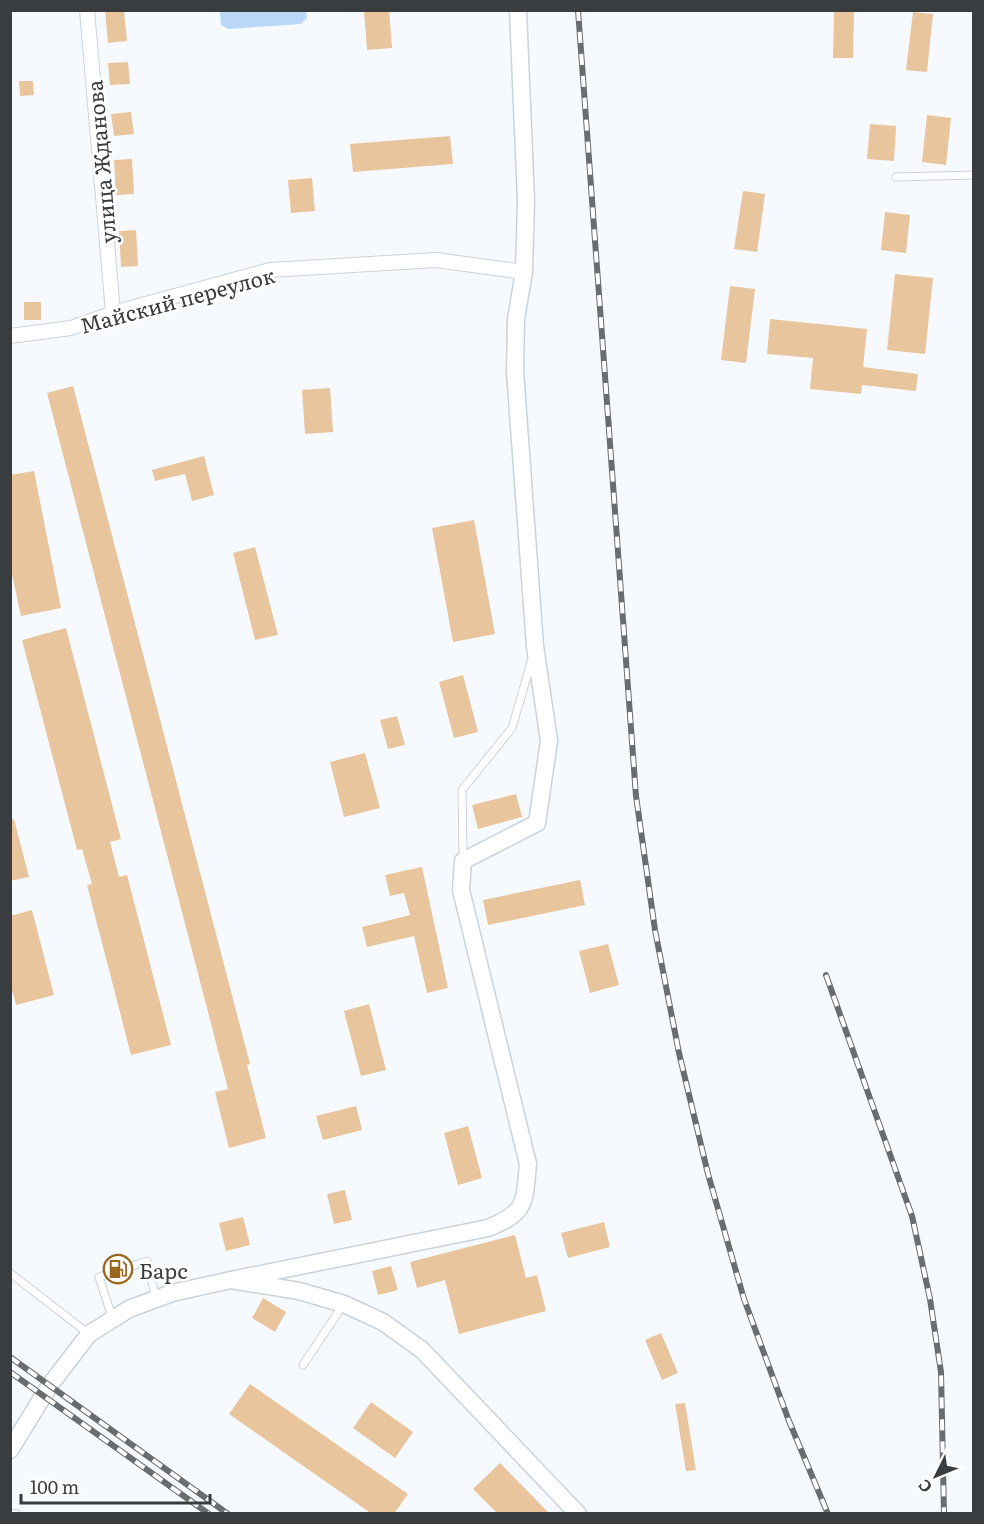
<svg xmlns="http://www.w3.org/2000/svg" width="984" height="1524" font-family="Literata,serif">
  <rect width="100%" height="100%" fill="#f6fafe"/>
  <!-- green -->
  <path fill="#b9d8f7" d="M220,11h86l1,7 -6,6 -73,5 -7,-4z"/>
  <!-- building -->
  <g fill="#e9c59d">
    <path d="M105,10h19l3,31 -19,2z"/>
    <path d="M364,10h25l3,38 -25,2z"/>
    <path d="M834,10h20l-1,48h-20z"/>
    <path d="M913,12l20,2 -6,58 -21,-2z"/>
    <path d="M128,62l2,22 -20,1 -2,-22z"/>
    <path d="M19,81h14l1,14 -14,1z"/>
    <path d="M131,112l3,22 -20,2 -3,-22z"/>
    <path d="M927,115l24,3 -5,47 -24,-3z"/>
    <path d="M870,124l26,2 -2,35 -27,-2z"/>
    <path d="M450,136l3,28 -100,8 -3,-28z"/>
    <path d="M132,159l2,35 -18,1 -2,-35z"/>
    <path d="M312,178l3,33 -24,2 -3,-33z"/>
    <path d="M743,191l22,3 -8,58 -23,-3z"/>
    <path d="M885,212l25,3 -4,38 -25,-3z"/>
    <path d="M136,230l2,36 -17,1 -2,-36z"/>
    <path d="M895,274l38,4 -8,76 -38,-4z"/>
    <path d="M730,286l25,3 -9,74 -25,-3z"/>
    <rect x="24" y="302" width="17" height="18"/>
    <path d="M770,319l97,10 -4,38 55,7 -2,17 -54,-6 -1,9 -51,-5 3,-31 -46,-4z"/>
    <path d="M73,386l177,678 -3,1 19,73 -37,10 -14,-56 13,-3 -181,-696z"/>
    <path d="M330,388l3,44 -28,2 -3,-44z"/>
    <path d="M204,456l10,39 -22,6 -7,-27 -30,7 -3,-11z"/>
    <path d="M34,471l27,137 -40,8 -11,-51v-90z"/>
    <path d="M474,520l21,114 -42,8 -21,-114z"/>
    <path d="M255,547l23,88 -23,5 -22,-87z"/>
    <path d="M66,628l55,211 -11,3 9,35 8,-2 44,170 -40,10 -44,-170 5,-1 -10,-35 -5,1 -55,-210z"/>
    <path d="M463,675l15,57 -24,6 -15,-56z"/>
    <path d="M397,716l8,29 -17,4 -8,-29z"/>
    <path d="M365,753l15,55 -36,9 -14,-55z"/>
    <path d="M516,794l6,23 -44,12 -6,-24z"/>
    <path d="M10,819h4l15,58 -19,4z"/>
    <path d="M422,867l26,121 -21,5 -13,-57 -47,11 -5,-20 48,-12 -6,-22 -14,3 -5,-21z"/>
    <path d="M580,880l5,25 -97,20 -5,-25z"/>
    <path d="M32,910l22,85 -38,10 -6,-22v-67z"/>
    <path d="M608,944l11,41 -29,8 -11,-42z"/>
    <path d="M369,1004l17,66 -25,6 -17,-65z"/>
    <path d="M356,1106l6,24 -39,10 -7,-24z"/>
    <path d="M468,1126l14,52 -24,7 -14,-52z"/>
    <path d="M345,1190l7,30 -18,4 -7,-30z"/>
    <path d="M243,1217l7,28 -24,6 -7,-28z"/>
    <path d="M604,1222l6,25 -42,11 -7,-25z"/>
    <path d="M515,1235l11,43 11,-3 9,36 -87,23 -14,-54 -28,8 -7,-26z"/>
    <path d="M391,1266l7,24 -20,5 -6,-24z"/>
    <path d="M263,1298l23,14 -11,20 -23,-14z"/>
    <path d="M661,1333l17,40 -16,7 -17,-40z"/>
    <path d="M250,1384l158,110 -14,20h-22l-143,-100z"/>
    <path d="M371,1402l42,30 -18,26 -42,-30z"/>
    <path d="M685,1403l11,67 -10,1 -11,-67z"/>
    <path d="M500,1463l50,51h-52l-25,-25z"/>
  </g>
  <g fill="none" stroke-linecap="round" stroke-linejoin="round">
    <!-- service casing -->
    <g stroke="#cbd2d9" stroke-width="9">
      <g id="service">
        <path d="M896,177l78,-2"/>
        <path d="M463,858l-1,-68 50,-62 20,-69"/>
        <path d="M10,1273l79,61"/>
        <path d="M112,1317l-13,-40 48,-16 9,38"/>
        <path d="M303,1365l40,-60"/>
        <path d="M10,1513l7,1"/>
      </g>
    </g>
    <!-- minor casing -->
    <g stroke="#cbd2d9" stroke-width="16">
      <g id="minor">
        <path d="M87,10l26,303"/>
        <path d="M10,336l61,-8 42,-15 157,-43 166,-10 88,12"/>
      </g>
    </g>
    <!-- tertiary casing -->
    <g stroke="#cbd2d9" stroke-width="19">
      <g id="tertiary">
        <path d="M231,1280l257,-52c39,-16 36,-24 40,-64l-67,-274 2,-29 74,-38 12,-82 -14,-95 -20,-275 1,-52 8,-47 2,-71 -8,-191"/>
        <path d="M10,1450l40,-65 39,-51 40,-25 43,-16 59,-13 68,11 45,13 39,18 39,28 156,164"/>
      </g>
    </g>
    <!-- service -->
    <use href="#service" stroke="#fff" stroke-width="7"/>
    <!-- minor -->
    <use href="#minor" stroke="#fff" stroke-width="14"/>
    <!-- tertiary -->
    <use href="#tertiary" stroke="#fff" stroke-width="16"/>
    <!-- rail casing -->
    <g stroke="#6a6d6f" stroke-width="6">
      <g id="rail">
        <path d="M578,10l58,786 19,134 24,123 29,121 36,125 45,122 39,93"/>
        <path d="M826,975l86,241 18,83 11,73 3,142"/>
        <path d="M10,1357l218,157"/>
        <path d="M10,1372l199,142"/>
      </g>
    </g>
    <!-- rail -->
    <use href="#rail" stroke="#fff" stroke-width="4" stroke-dasharray="11" stroke-linecap="butt"/>
  </g>
  <!-- icons -->
  <defs>
    <g id="fuel-ring" transform="scale(1.5)"><circle r="9.5" fill="#fff" stroke="#99641b" stroke-width="1.5"/><path d="M-5.5-6h7V0h2V4h1.3V-2.5L3-4.5l.8-.8L6-3V5H2.5V1h-1V6h-7ZM-4.2-4.7v3.2H.2V-4.7Z" fill="#99641b"/></g>
  </defs>
  <g fill-rule="evenodd">
    <use href="#fuel-ring" x="118" y="1269"/>
  </g>
  <g text-anchor="middle" dominant-baseline="central" stroke-width="5" stroke-linejoin="round" paint-order="stroke">
    <!-- street labels -->
    <g font-size="21" fill="#3a3d3f" stroke="#fff">
      <text transform="translate(100 162) rotate(-95)">улица Жданова</text>
      <text transform="translate(177 299) rotate(-15)">Майский переулок</text>
    </g>
    <!-- poi labels -->
    <g font-size="21" fill="#3a3d3f" stroke="#fff" text-anchor="start">
      <text x="139" y="1269">Барс</text>
    </g>
  </g>
  <!-- border -->
  <rect width="984" height="1524" fill="none" stroke="#3a3d3f" stroke-width="24"/>
  <!-- north arrow -->
  <g transform="translate(936 1476) rotate(227)" stroke="#ffffff" stroke-width="4.5" paint-order="stroke">
  <path d="M0-4.5L10 22L0 15L-10 22Z" fill="#3a3d3f"/>
  <text y="-9" font-size="16" font-weight="bold" text-anchor="middle" fill="#3a3d3f">С</text>
  </g>
  <!-- scale -->
  <path d="M21 1494v9h189v-9" fill="none" stroke="#3a3d3f" stroke-width="3"/>
  <text x="30" y="1494" font-size="18" fill="#3a3d3f" stroke="#ffffff" stroke-width="4.5" paint-order="stroke">100 m</text>
</svg>
